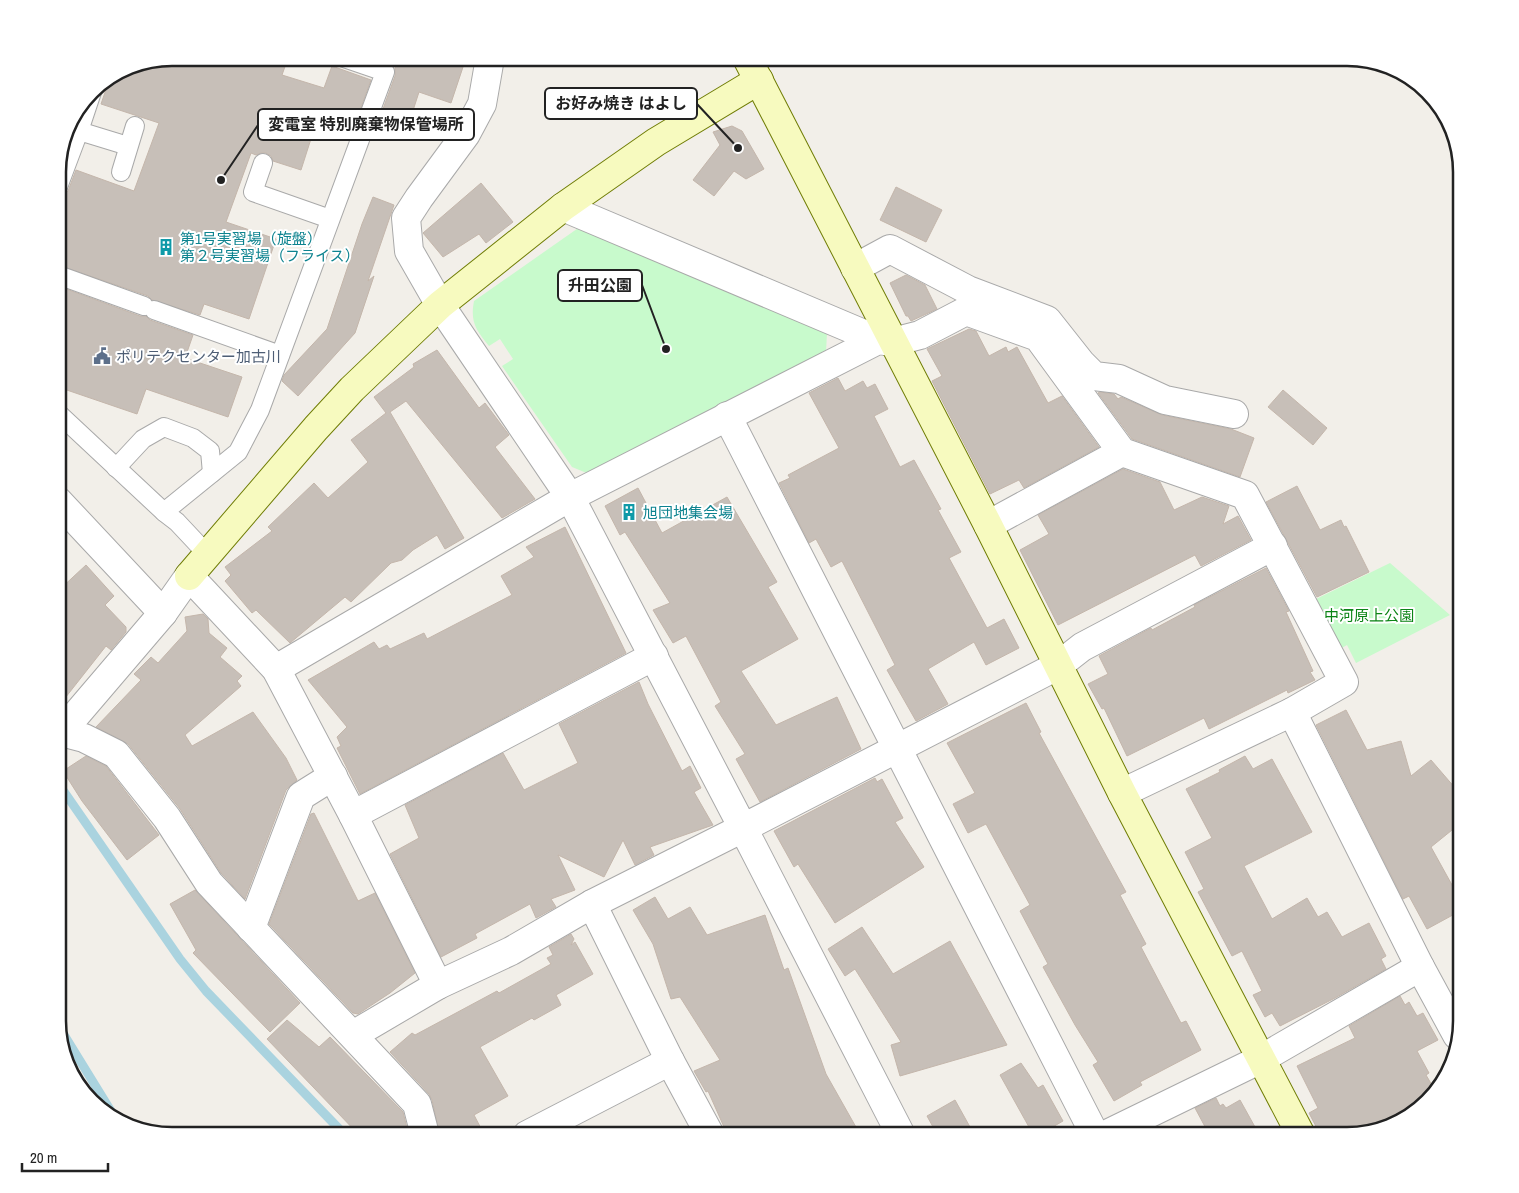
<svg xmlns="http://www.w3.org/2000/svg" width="1519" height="1193" font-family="'Archivo Narrow','Noto Sans JP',sans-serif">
  <rect width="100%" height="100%" fill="#f2efe9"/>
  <!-- park -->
  <g fill="#c8facc">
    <path d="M584,224l213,95 30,14 -1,19 -237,122 -17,-7 -70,-101 11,-7 -13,-20 -11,7c-13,-16 -19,-24 -15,-45z"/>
    <path d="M1390,563l60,52 -94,48 -9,-18 -7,4 -24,-50z"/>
  </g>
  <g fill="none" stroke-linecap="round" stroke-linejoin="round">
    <!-- stream -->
    <g stroke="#aad3df" stroke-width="9">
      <path d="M58,783l122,176 26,32 139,144"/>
      <path d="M58,1025l56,91"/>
    </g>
  </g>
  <!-- building -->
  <g fill="#c7bfb8" stroke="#c4b6ab">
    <path d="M172,58h116l-6,17 42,13 8,-22 39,14 -12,33 -9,-3 -5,19 -28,-9 -16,50 -28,-9 -2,-5 -5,-3h-5l-5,2 -5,-2 -25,69 50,17 -27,80 -45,-15 -4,11 -48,-15 -4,-4 -90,-31v-68l6,-2 4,-4 8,-21 58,21 25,-68 -58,-19 9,-26 19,-12z"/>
    <path d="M398,58h68l-15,45 -32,-11 -12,37 -28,-9 16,-44v-8z"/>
    <path d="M732,126l10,5 22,38 -18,10 -12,-8 -20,25 -21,-16 27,-35 -7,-13z"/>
    <path d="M481,183l32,39 -27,21 -7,-9 -36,23 -20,-24z"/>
    <path d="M896,187l46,23 -16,32 -46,-22z"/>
    <path d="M373,197l21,8 -26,76 6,-5 -19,57 -57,63 -16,-15 2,-6 43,-46 35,-105z"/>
    <path d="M906,275l19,10 12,24 -26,12 -3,-5h-2l-16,-33z"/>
    <path d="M58,286l82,30h6l4,4 43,15 -8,23 57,19 -14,40 -82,-28 -9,25 -79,-27z"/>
    <path d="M969,329l7,2 13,25 17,-9 2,5 9,-5 31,56 14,-7 37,51 -75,41 -5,-8 -29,14 -58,-113 10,-5 -15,-27z"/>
    <path d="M437,350l42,58 6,-5 24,32 -14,12 40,52 -33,19 -96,-117 -16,11 74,126 -19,11 -8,-14 -24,15 -11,10 -11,3 -40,39 -6,-5 -55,46 -34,-33 -4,3 -27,-32 6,-6 -6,-8 47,-36 -4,-4 46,-44 14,15 40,-36 -17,-22 35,-27 -12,-16 40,-30 -1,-3z"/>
    <path d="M838,378l7,13 18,-10 4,7 8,-4 13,25 -14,7 26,51 14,-7 27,49 -3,1 23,42 -12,6 38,70 17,-9 15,29 -33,17 -12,-23 -46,27 20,35 -32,17 -29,-51 8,-5 -53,-104 -11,6 -15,-28 -7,4 -30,-60 11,-5 -2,-3 51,-27 -30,-55z"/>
    <path d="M1283,390l44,38 -14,17 -45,-38z"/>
    <path d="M1100,392l14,2 4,5 3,-2 41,18 69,14 23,9 -14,39 -108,-38 -34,-46z"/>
    <path d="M1123,469l37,13 14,28 28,-13 27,9 -6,18 15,-8 13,24 -50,26 -6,-11 -137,70 -38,-75 29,-16 -11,-19z"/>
    <path d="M1297,486l23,44 21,-10 3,7 2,-1 23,46 -52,25 -51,-95z"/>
    <path d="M638,488l24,45 65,-36 50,85 -9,5 30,52 -57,32 35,54 61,-28 24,52 -101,53 -24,-43 9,-5 -30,-48 6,-4 -35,-66 -13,7 -20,-33 17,-7 -45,-71 -5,3 -15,-29z"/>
    <path d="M565,527l61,126 -266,141 -23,-46 4,-2 -4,-9 10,-10 -39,-47 66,-38 5,7 8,-4 3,4 34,-16 3,6 85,-44 -11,-19 33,-19 -8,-10z"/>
    <path d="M86,565l28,31 -9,9 21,22v5l-15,18 -5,-4 -48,61v-116z"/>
    <path d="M1266,568l23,43 -3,1 27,59 -3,1 5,8 -27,13 -1,-3 -78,39 -5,-11 -77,38 -23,-48 -2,1 -14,-25 20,-10 -9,-18 52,-28 1,2 43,-23 -1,-2z"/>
    <path d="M203,614l5,5 1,14 18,15 -7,9 22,19 -5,5 4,5 -56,49 7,11 61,-34 33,46 11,22 -11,10 -41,109 -24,-26 -41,-64 -52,-65 -32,-17 45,-47 -7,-6 17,-17 7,6 29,-32 -2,-14z"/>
    <path d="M639,682l9,22 34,67 8,-5 11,22 -7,4 19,33 -63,22 4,8 -19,10 -12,-25 -19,37 -46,-22 17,35 -24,9 5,8 -20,11 -6,-14 -55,30 2,4 -36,19 -51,-103 29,-16 -14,-33 98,-52 21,37 54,-27 -19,-39z"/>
    <path d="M1026,703l15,29 -2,1 87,159 -6,3 26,49 -5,3 40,76 5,-2 15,29 -61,32 2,3 -28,16 -21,-36 5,-3 -23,-37 -32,-58 5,-3 -28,-53 10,-6 -44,-81 -18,9 -15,-29 22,-11 -28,-50z"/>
    <path d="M1346,710l21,40 34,-9 10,35 20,-16 31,36v26l-31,25 31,56v7l-35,19 -18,-33 -6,3 -87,-174z"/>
    <path d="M86,756l20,10 53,69 -32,25 -45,-59 -19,-30z"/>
    <path d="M1245,756l8,13 19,-10 40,73 -68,34 28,53 35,-21 11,19 9,-5 15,25 27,-14 17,33 -5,3 5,10 -51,29 -55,28 -8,-13 -7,4 -12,-22 9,-4 -20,-40 -10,5 -34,-64 6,-3 -19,-37 27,-14 -26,-49 34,-17 -1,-2z"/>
    <path d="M875,778l2,4 5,-3 21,39 -8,4 29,45 -89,56 -37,-59 -4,3 -20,-36z"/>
    <path d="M314,813l44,88 17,-8 40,80 -25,20 -32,21 -5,-1 -84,-89 42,-110z"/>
    <path d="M195,890l105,113 -30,29 -77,-79 3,-3 -26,-46z"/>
    <path d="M655,897l13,22 22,-12 17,28 58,-20 19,55 4,-2 38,106 35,62h-133l-20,-45 -2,1 -12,-21 26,-11 -40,-63 -9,2 -18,-55 -20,-34z"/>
    <path d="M862,927l31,47 57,-33 57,104 -107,31 -9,-31 10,-3 -46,-73 -10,7 -17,-27z"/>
    <path d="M571,934l3,5 -3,6 4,-3 18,32 -37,21 5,10 -27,15 -2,-2 -52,29 28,49 -34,19 11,21h-45l-8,-36 -3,-6 -39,-42 22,-19 3,2 82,-44 2,2 52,-29 -4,-6 6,-3 -4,-8z"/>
    <path d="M1400,996l5,9 4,-3 8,14 6,-3 15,27 -21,11 12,22 -3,2 10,17 -13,10 -49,27 -25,6 -3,-5 -10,6h-15l-12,-23 9,-5 -21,-42 58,-28 -6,-12z"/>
    <path d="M287,1020l32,27 11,-10 73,75 6,24h-49l-93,-97z"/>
    <path d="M1021,1063l17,25 5,-3 20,36 -26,15h-3l-34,-61z"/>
    <path d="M1216,1098l4,8 3,-2 3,4 14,-8 20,36h-50l-15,-28z"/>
    <path d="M955,1100l20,36h-37l-11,-20z"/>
  </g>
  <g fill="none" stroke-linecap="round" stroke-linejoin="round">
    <!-- lane casing -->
    <g stroke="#a9a9a9" stroke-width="20">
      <g id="lane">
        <path d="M79,131l13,-39"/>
        <path d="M263,163l-10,29 77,27"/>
        <path d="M121,172l14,-46"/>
        <path d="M58,187l21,-56 49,15"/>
        <path d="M58,275l86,31"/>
        <path d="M154,310l126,45"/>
        <path d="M58,413l106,99 13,10 30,32"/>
        <path d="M116,468l27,-29 21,-12 29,11 17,13 2,22"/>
        <path d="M164,512l74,-60 22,-42 125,-338 -41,-14"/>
      </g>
    </g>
    <!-- street casing -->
    <g stroke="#a9a9a9" stroke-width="30">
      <g id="street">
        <path d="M490,58l-8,46 -16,30 -47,64 -13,20 3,33 31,54 130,192 173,331 158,307"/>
        <path d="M563,207l315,133"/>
        <path d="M855,268l35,-19 78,41 79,30 34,43 13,13 25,3 46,21 69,14"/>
        <path d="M727,416l368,719"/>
        <path d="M58,501l105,112"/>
        <path d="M988,525l134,-73"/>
        <path d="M276,669l294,-172 308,-157 15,2 27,-7 46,-24 72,26 84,115 123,43 99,187 -52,30 -170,81"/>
        <path d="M1292,712l128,255 37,68"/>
        <path d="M61,732l23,6 32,16 51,64 42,65 208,221 8,31"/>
        <path d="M58,736l105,-123 26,-37 87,93 77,146 85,170"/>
        <path d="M353,815l301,-159"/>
        <path d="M592,904l78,157 40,74"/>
        <path d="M251,928l50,-132 32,-20"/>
        <path d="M353,1035l85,-50 73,-34 81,-47 151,-76 316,-163 23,-18 191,-101"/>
        <path d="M527,1135l143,-74"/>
        <path d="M1105,1135l156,-76 159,-92"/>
      </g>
    </g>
    <!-- secondary casing -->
    <g stroke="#707d05" stroke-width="30">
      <g id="secondary">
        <path d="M747,58l241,467 134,268 179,342"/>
        <path d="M189,576l127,-148 36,-39 88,-84 123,-98 93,-65 103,-62"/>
      </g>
    </g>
    <!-- lane -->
    <use href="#lane" stroke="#fff" stroke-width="18"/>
    <!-- street -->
    <use href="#street" stroke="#fff" stroke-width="28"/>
    <!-- secondary -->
    <use href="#secondary" stroke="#f7fabf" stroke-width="28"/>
  </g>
  <!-- icons -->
  <defs>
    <g id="building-bare" transform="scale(1.35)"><path d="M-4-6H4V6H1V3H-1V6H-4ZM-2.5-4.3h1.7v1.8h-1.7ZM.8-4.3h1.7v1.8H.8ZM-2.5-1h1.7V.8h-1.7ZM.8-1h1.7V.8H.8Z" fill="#0f9aa8" stroke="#fff" stroke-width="2.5" paint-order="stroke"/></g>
    <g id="civic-bare" transform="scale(1.35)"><path d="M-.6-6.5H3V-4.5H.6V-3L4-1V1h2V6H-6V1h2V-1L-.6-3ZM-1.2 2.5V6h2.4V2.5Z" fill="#5c6f8a" stroke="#fff" stroke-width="2.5" paint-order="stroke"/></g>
  </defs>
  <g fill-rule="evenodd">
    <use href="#building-bare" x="166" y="247"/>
    <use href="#civic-bare" x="102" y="356"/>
    <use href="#building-bare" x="629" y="512"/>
  </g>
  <g text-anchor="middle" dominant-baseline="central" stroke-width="4" stroke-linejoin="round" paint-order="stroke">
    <!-- culture labels -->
    <g font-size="15" fill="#0d838f" stroke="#fff" text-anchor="start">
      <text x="180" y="238">第1号実習場（旋盤）<tspan x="180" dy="17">第２号実習場（フライス）</tspan></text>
      <text x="643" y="512">旭団地集会場</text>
    </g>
    <!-- service labels -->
    <g font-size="15" fill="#4e5e75" stroke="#fff" text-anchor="start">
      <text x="116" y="356">ポリテクセンター加古川</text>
    </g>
    <!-- park labels -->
    <g font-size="15" fill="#0c8416" stroke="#fff">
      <text x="1369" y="615">中河原上公園</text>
    </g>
  </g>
  <!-- crop -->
  <path d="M0 0H1519V1193H0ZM172 66H1347A106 106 0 0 1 1453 172V1021A106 106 0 0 1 1347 1127H172A106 106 0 0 1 66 1021V172A106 106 0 0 1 172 66Z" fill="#fff" fill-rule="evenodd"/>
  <path fill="none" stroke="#222" stroke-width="2.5" d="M172 66H1347A106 106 0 0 1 1453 172V1021A106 106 0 0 1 1347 1127H172A106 106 0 0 1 66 1021V172A106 106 0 0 1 172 66Z"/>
  <!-- callouts -->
  <path fill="none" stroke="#222" stroke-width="2" d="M738 148L697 104M221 180L258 125M666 349L642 285"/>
  <g fill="#222" stroke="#fff" stroke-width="2">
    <circle cx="738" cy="148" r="5"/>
    <circle cx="221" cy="180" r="5"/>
    <circle cx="666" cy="349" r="5"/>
  </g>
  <g fill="#fff" stroke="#222" stroke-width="2">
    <rect x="545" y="88" width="152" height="31" rx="5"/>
    <rect x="258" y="109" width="216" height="31" rx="5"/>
    <rect x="558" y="270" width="84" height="31" rx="5"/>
  </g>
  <g font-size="16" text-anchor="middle" font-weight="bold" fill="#222">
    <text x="621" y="109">お好み焼き はよし</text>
    <text x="366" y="130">変電室 特別廃棄物保管場所</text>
    <text x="600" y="291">升田公園</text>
  </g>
  <!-- scale -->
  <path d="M22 1163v8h86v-8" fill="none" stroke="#222222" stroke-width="2.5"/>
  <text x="30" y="1163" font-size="15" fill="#222222" stroke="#ffffff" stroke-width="4" paint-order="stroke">20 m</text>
</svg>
